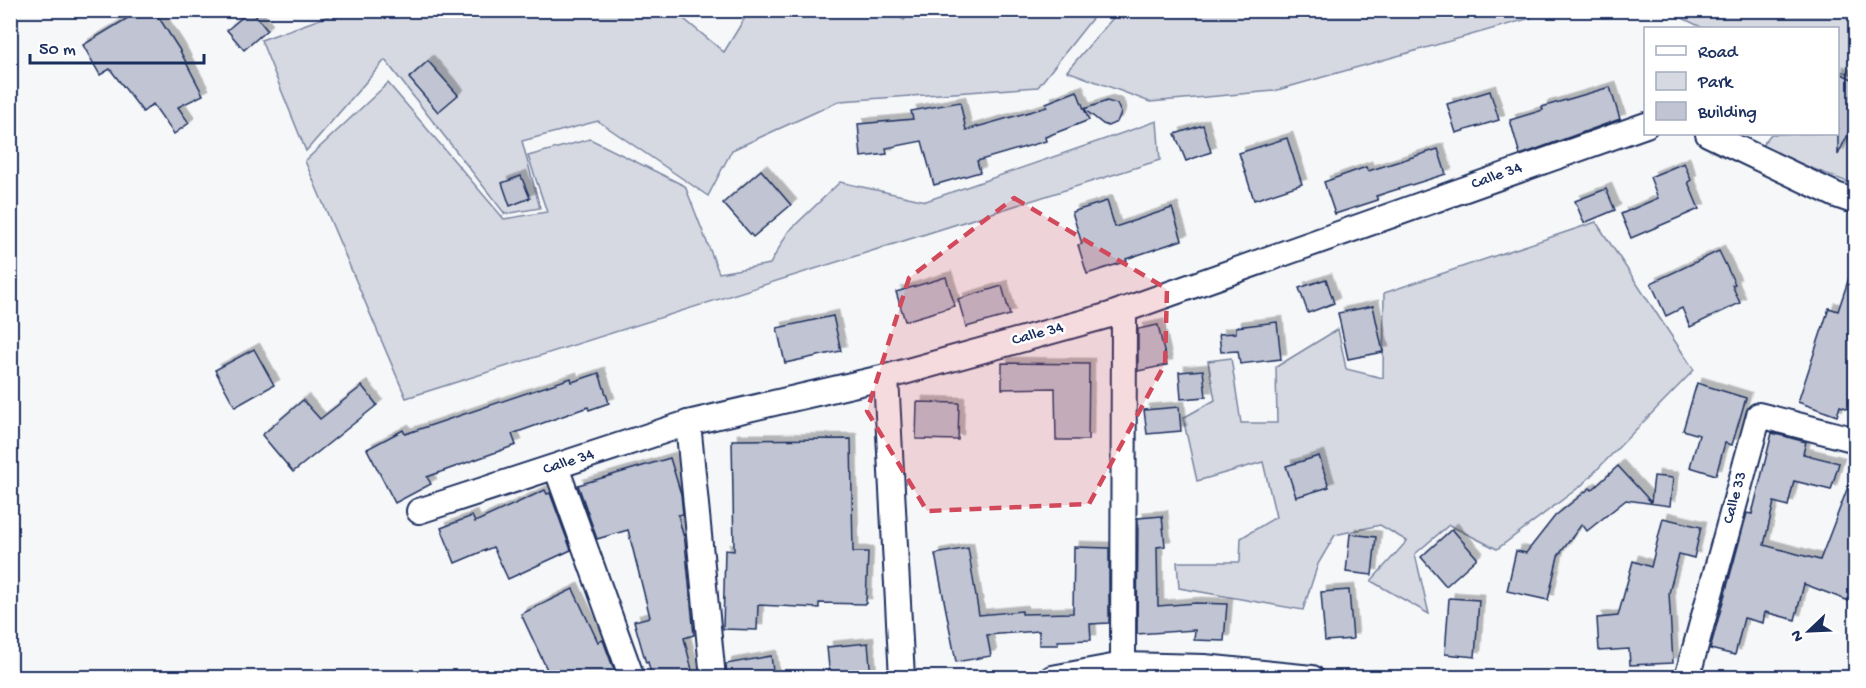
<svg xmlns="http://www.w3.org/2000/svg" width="1866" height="688" font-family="'Gochi Hand',sans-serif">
  <defs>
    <filter id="shadow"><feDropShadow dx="5.5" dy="-5.5" stdDeviation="0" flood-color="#0004"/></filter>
  </defs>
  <rect width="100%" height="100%" fill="#f6f7f9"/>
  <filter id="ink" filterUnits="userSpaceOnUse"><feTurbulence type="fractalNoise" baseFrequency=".0167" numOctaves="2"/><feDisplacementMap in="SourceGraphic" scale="12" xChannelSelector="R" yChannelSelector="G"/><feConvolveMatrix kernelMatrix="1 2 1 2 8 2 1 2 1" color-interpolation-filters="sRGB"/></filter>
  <g filter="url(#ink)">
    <!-- green -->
    <g fill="#d6d9e2" stroke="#7884a0" stroke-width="1.5">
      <path d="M673,10l51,42 25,-41h141l14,9 9,-9h185l-60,76 -198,14 -108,49 -24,46 -110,-75 -76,20 18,67 -35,6 -120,-154 -79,91 -45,-111 82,-29z"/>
      <path d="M1676,10l179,1v65l-17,-6v-42h-135l-29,-14z"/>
      <path d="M1119,11v-1l414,1 -2,7 -257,73 -124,11 -83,-31z"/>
      <path d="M388,83l116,136 43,-7 -19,-56 62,-17 95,47 34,87 51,-9 18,-32 52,-50 86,19 231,-80 3,39 -754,238 -101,-237z"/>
      <path d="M1855,125v60l-95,-37 11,-14 67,-1 11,5z"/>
      <path d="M1596,222l98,148 -112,115 -85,64 -48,-24 -34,29 14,60 -58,-33 36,-40 -27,-16 -45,10 -17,29 -15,46 -124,-22 -2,-26h63l1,-24 35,-21 -13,-55 -66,19 -14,-63 32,-18 -7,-39 23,-3 10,65h36l-1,-56 62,-38 8,40 37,9 1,-85z"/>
    </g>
    <!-- building -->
    <g fill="#c0c4d3" stroke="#1b2f5e" stroke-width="1.5" filter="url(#shadow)">
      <path d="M141,10h13l25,39 24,46 -25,12 11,16 -15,11 -21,-30 -10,8 -33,-43 -10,6 -17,-30z"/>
      <path d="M251,10l16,20 -23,20 -17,-20z"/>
      <path d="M428,61l30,34 -20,17 -29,-34z"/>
      <path d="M1838,72l18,9v35l-18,39z"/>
      <path d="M1610,87l10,32 -100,36 -10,-35 33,-10 -1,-3z"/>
      <path d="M1077,91l7,18 23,-8 10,3 4,9 -4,9 -9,4 -5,-2 -19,-15 5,11 -44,17 1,4 -69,20 3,11 -46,13 -12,-44 -36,7 1,6 -26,3 -3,-33 55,-5 -2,-8 49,-9 6,28 81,-23 -1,-4z"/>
      <path d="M1490,91l9,29 -43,13 -9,-29z"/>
      <path d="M1203,125l8,27 -25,9 -11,-27z"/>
      <path d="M1287,138l15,46 -48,16 -15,-47z"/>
      <path d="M1438,149l8,25 -70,22 2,4 -43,14 -11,-32 42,-15 2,4z"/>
      <path d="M1684,163l7,17 -3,2 11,27 -68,29 -10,-24 37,-16 -8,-21z"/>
      <path d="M761,170l30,35 -38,32 -30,-34z"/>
      <path d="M521,176l9,22 -20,8 -8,-23z"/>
      <path d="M1606,189l9,21 -31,13 -9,-22z"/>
      <path d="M1107,201l8,26 57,-19 10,32 -56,19 1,2 -40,13 -9,-29 4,-1 -10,-32z"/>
      <path d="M1719,251l16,33 -3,1 8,18 -50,24 -8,-19 -16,8 -15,-33z"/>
      <path d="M1852,269l4,1v141l-16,-5 -3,10 -39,-14 31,-94 9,3z"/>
      <path d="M946,277l9,29 -50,15 -9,-29z"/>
      <path d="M1326,279l8,24 -26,10 -9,-25z"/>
      <path d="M1002,286l8,29 -44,12 -8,-28z"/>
      <path d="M1373,306l10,46 -35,7 -10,-46z"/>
      <path d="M833,316l8,35 -56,12 -8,-35z"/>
      <path d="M1277,322l4,37 -41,5 -2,-13 -17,1 -2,-18 17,-1v-6z"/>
      <path d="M1158,325l9,40 -29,6v-42z"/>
      <path d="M254,349l20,36 -39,22 -20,-37z"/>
      <path d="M1002,363l87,1 -1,76h-32l-1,-52 -53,1z"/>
      <path d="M1203,370l3,27 -25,2 -2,-27z"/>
      <path d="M599,373l10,30 -20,7 -1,-3 -76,27 4,11 -89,32 4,7 -36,19 -28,-54 36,-19 2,4 166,-56 1,4z"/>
      <path d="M1697,383l49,15 -14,47 -7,-2 -9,32 -26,-8 9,-32 -16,-5z"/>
      <path d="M362,386l15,19 -84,67 -31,-37 41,-35 17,19z"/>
      <path d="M917,402l42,1 -1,37 -42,-1z"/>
      <path d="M1179,407l2,24 -34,3 -3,-24z"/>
      <path d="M1772,433l34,9 -3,12 36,9 -8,27 -37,-9 -6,25 -14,-4 -10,43 56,15 34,-89 2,1v114l-7,15 -45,-17 -9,36 -30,-8 -2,11 -19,-5 -9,37 -25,-6 37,-136 5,1z"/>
      <path d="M851,439l2,113h15l-2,52 -47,-1v5l-61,-3 -1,25 -34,-1 2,-79 9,1 -2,-111z"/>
      <path d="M1319,456l10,31 -33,10 -10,-31z"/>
      <path d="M670,458l11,36 2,20 -5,1 7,27 9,93 -10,3 10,40h-42l-4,-16 -2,1 -12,-42 16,-4 -22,-87 -31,9 -19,-54z"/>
      <path d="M1618,466l33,36 3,-26 19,2 -3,28 -44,-6 -39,31 -5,-7 -24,32 -10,44 -41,-9 9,-40 10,2 29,-37 35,-28 2,2z"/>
      <path d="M545,490l2,4 3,-1 21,57 -63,29 -15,-32 -38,16 -14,-35 31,-12 3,6z"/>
      <path d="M1162,516l3,30 -8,1 1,59 38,-3 31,1 -3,37 -30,-1 1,-10 -58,4 1,-116z"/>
      <path d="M1663,518l38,9 -7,31 -15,-4 -10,39 4,70 -43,2 -1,-16 -30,2 -2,-33 21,-2 15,-55 18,6z"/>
      <path d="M1452,529l25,29 -31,28 -25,-29z"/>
      <path d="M1350,534l26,3 -4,38 -26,-3z"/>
      <path d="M1074,547l35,1v75l-19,1 1,16 -33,1v4h-19v-14l-52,4 4,21 -35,6 -21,-108 33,-6 11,67 43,-4v3l51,-1z"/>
      <path d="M573,589l25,53 5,-2 14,38h-66l-30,-64z"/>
      <path d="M1349,590l4,49 -28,2 -4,-49z"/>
      <path d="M1449,598l30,2 -4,57 -30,-3z"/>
      <path d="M868,643l3,35h-41l-3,-31z"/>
      <path d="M771,656l3,22h-47l-1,-14z"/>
    </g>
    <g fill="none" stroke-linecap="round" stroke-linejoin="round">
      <!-- street casing -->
      <g stroke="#1b2f5e" stroke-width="28">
        <g id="street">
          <path d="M1708,134l128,61 20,7"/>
          <path d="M886,377l16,301"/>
          <path d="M688,423l25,255"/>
          <path d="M556,467l76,211"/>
          <path d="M419,511l269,-88 198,-46 224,-62 536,-190"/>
          <path d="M1123,665l1,-355"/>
          <path d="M1052,678l71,-13 81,2 108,11"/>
          <path d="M1687,678l72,-263 97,25"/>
        </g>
      </g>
      <!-- street -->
      <use href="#street" stroke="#fff" stroke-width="24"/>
    </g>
  </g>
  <!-- marked area -->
  <path fill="#d1495b" fill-opacity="0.2" stroke="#d1495b" stroke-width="4.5" stroke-dasharray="12 8" stroke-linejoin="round" d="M1014,198l153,91 -2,75 -76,140 -162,7 -60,-100 42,-133z"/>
  <g text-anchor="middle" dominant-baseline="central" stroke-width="5" stroke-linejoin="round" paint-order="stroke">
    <!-- street labels -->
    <g font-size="16" fill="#1b2f5e" stroke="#fff">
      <text transform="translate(1497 177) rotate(-20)">Calle 34</text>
      <text transform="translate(1038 335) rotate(-15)">Calle 34</text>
      <text transform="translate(569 463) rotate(-18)">Calle 34</text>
      <text transform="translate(1736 498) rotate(-75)">Calle 33</text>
    </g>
  </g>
  <!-- margin -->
  <rect width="1866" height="688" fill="none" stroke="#fff" stroke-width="36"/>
  <rect x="18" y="18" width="1830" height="652" fill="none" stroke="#1b2f5e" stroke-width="2" filter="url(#ink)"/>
  <!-- legend -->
  <rect x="1644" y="27" width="195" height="108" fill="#ffffff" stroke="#a4acbf" stroke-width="1.5"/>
  <rect x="1656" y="46" width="30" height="9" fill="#ffffff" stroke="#a4acbf" stroke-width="1.5"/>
  <text x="1698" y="57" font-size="18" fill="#1b2f5e">Road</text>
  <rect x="1656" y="72" width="30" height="18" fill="#d6d9e2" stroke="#a4acbf" stroke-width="1.5"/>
  <text x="1698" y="87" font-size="18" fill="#1b2f5e">Park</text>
  <rect x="1656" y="102" width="30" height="18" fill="#c0c4d3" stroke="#a4acbf" stroke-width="1.5"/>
  <text x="1698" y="117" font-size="18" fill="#1b2f5e">Building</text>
  <!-- north arrow -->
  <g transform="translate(1809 631) rotate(247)" stroke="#ffffff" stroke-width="4.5" paint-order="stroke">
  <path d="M0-4.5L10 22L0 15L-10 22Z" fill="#1b2f5e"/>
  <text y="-9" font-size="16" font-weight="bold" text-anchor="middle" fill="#1b2f5e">N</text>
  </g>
  <!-- scale -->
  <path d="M30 54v9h174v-9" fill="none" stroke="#1b2f5e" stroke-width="3"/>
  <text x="39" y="54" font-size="18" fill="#1b2f5e" stroke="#ffffff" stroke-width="4.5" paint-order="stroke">50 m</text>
</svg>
